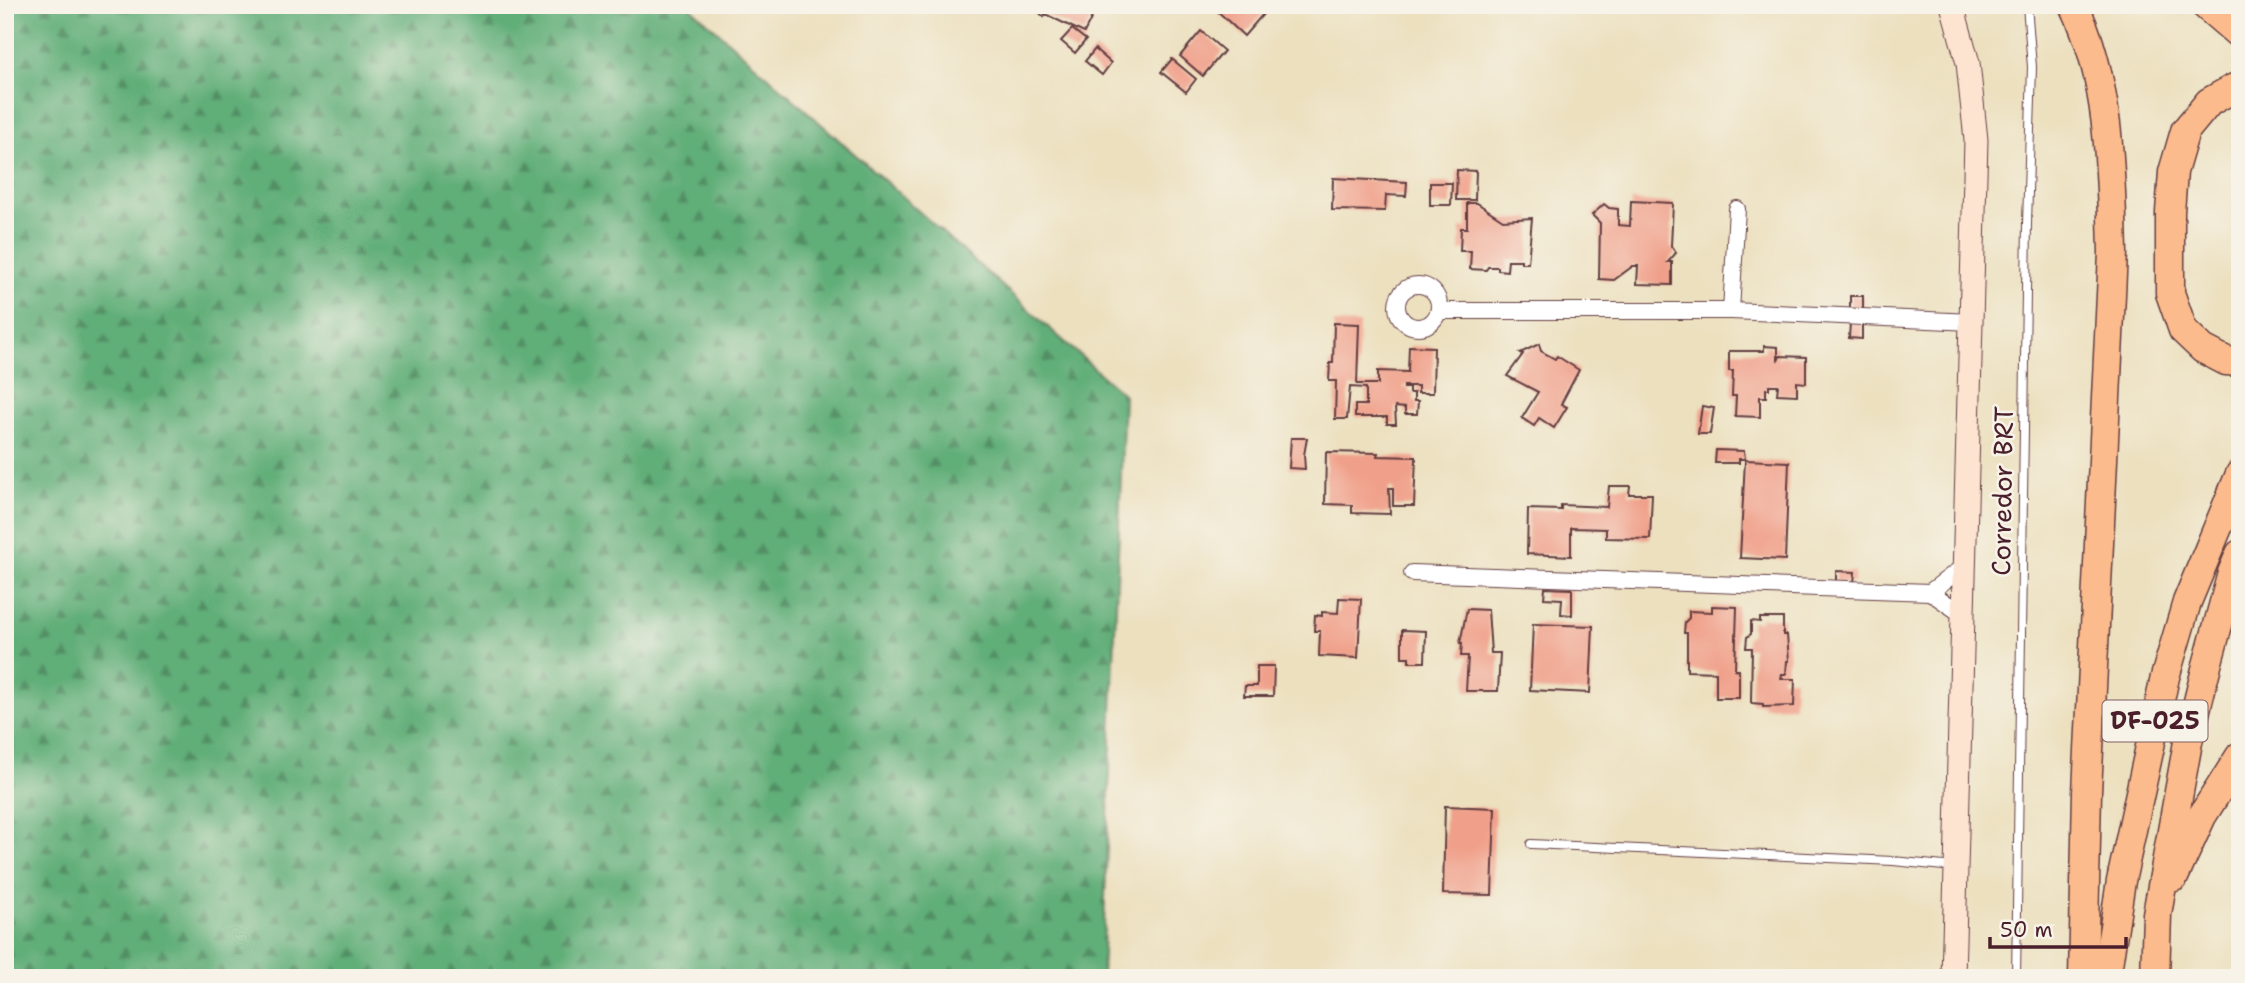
<svg xmlns="http://www.w3.org/2000/svg" width="2245" height="983" font-family="'Shantell Sans',sans-serif">
  <defs>
    <pattern id="forest-firs" width="22" height="20" patternUnits="userSpaceOnUse" patternTransform="scale(1.75)"><rect width="22" height="20" fill="#60ae78"/><path d="M5 1l3.5 6h-7zM16 11l3.5 6h-7z" fill="#518d63"/></pattern>
  </defs>
  <rect width="100%" height="100%" fill="#f7f3e8"/>
  <filter id="ink" filterUnits="userSpaceOnUse"><feTurbulence type="fractalNoise" baseFrequency=".0143" numOctaves="2"/><feDisplacementMap in="SourceGraphic" scale="14" xChannelSelector="R" yChannelSelector="G"/><feConvolveMatrix kernelMatrix="1 2 1 2 8 2 1 2 1" color-interpolation-filters="sRGB"/></filter>
  <filter id="wash" filterUnits="userSpaceOnUse"><feTurbulence type="fractalNoise" baseFrequency=".00686" numOctaves="4" result="noise"/><feDisplacementMap in="SourceGraphic" scale="28" xChannelSelector="R" yChannelSelector="G"/><feGaussianBlur stdDeviation="1.57" result="paint"/><feColorMatrix in="noise" values="0 0 0 0 0 0 0 0 0 0 0 0 0 0 0 0 0 1.4 0 .05"/><feComposite in="paint" operator="in"/></filter>
  <g filter="url(#wash)">
    <rect width="100%" height="100%" fill="#ece0bf"/>
    <!-- forest -->
    <path fill="url(#forest-firs)" stroke="#556652" stroke-width="2" d="M5,5h683l436,390 -22,583h-1097z"/>
    <g id="blocks">
      <!-- building -->
      <g fill="#f0a08a">
        <path d="M1031,5h53l11,6 -11,22 -39,-19 -1,3z"/>
        <path d="M1211,5h60l-27,31z"/>
        <path d="M1072,29l14,11 -11,13 -14,-12z"/>
        <path d="M1201,31l23,20 -21,25 -23,-20z"/>
        <path d="M1095,49l16,14 -9,12 -17,-14z"/>
        <path d="M1172,59l24,20 -10,13 -25,-20z"/>
        <path d="M1457,170l19,1 -1,29h-19z"/>
        <path d="M1333,178l74,4 -1,14 -20,-1 -1,16 -53,-1z"/>
        <path d="M1430,183h22l-1,22h-21z"/>
        <path d="M1631,201l42,2 -2,43 5,7 -8,9h4v23l-35,-1 1,-18h-5l-19,14 -15,-1 1,-56 -8,-8 12,-11 5,4 9,1v16l12,1z"/>
        <path d="M1467,203h10l26,17 29,-2 -4,45h-7v-3h-13l-1,11 -9,-1v-3h-10l-2,3 -16,-1 1,-18h-11l1,-23h6z"/>
        <path d="M1850,296h13v17l-13,-1z"/>
        <path d="M1334,323l25,1 -2,60h21v-13l30,1 1,-26 25,1 -1,46h-15v-7h-14v2h5v5h5v8h4l-1,13h-12v-6l-10,-1 1,17h-9v-7h-32v-12h11v-17l-16,-1 -3,32h-12l1,-38h-7l1,-18h3z"/>
        <path d="M1850,323l12,1v15l-13,-1z"/>
        <path d="M1539,344l2,7 14,8 2,-3 22,14 -18,34 6,3 -13,21 -15,-10 -5,8 -12,-8 16,-26 -31,-16 16,-22 -3,-1z"/>
        <path d="M1764,346l14,1v14l2,-5 26,1v26l-9,-1v13l-20,-1 1,-9h-9v4h-3v8h-6v20l-25,-1 1,-20h-4l1,-25h-4v-20h35z"/>
        <path d="M1702,406l12,2 -4,26h-12z"/>
        <path d="M1291,438h16l-3,17 1,14 -16,-1z"/>
        <path d="M1716,450l28,1 1,8h-6v4h-24z"/>
        <path d="M1326,452l52,1 -1,3 39,1 -2,49h-21v-18h-4l1,26 -38,-1v-8l-27,-1z"/>
        <path d="M1745,460l44,2 -4,98 -45,-2z"/>
        <path d="M1609,486h21l-1,8h23l-2,45 -44,-1v-9l-35,-1v28l-44,-2 1,-45 33,1v-5l46,2z"/>
        <path d="M1836,571l19,1 -1,11 -18,-1z"/>
        <path d="M1545,588l27,1v26l-11,-1 1,-15 -18,-1z"/>
        <path d="M1339,598l22,1 -3,59 -39,-2 1,-25h-6l1,-16 7,1v-4l16,1z"/>
        <path d="M1712,606l25,1 -2,63h4v28h-23v-26l-29,-1v-38h-3l1,-11 4,-4v-7l23,1z"/>
        <path d="M1467,609l21,1 3,43h9l-2,38h-32l2,-35h-7l1,-13h-2z"/>
        <path d="M1760,618h23v17h4l2,26h-2l-1,13h-4l-1,5h14l-1,27 -31,1v-3l-12,-1 1,-55h-6l1,-11 4,-3v-13l9,1z"/>
        <path d="M1533,624l60,2 -3,67 -60,-3z"/>
        <path d="M1402,630l24,1 -1,31h-16v-5h-7z"/>
        <path d="M1257,666h17l-1,30h-29l1,-10h12z"/>
        <path d="M1445,806l50,2 -3,87 -49,-1z"/>
      </g>
    </g>
  </g>
  <g filter="url(#ink)">
    <use href="#blocks" fill-opacity="0" stroke="#623c41" stroke-width="2"/>
    <g fill="none" stroke-linecap="round" stroke-linejoin="round">
      <!-- service casing -->
      <g stroke="#623c41" stroke-width="10">
        <g id="service">
          <path d="M1531,844l362,17 61,6"/>
          <path d="M2016,978l11,-755 5,-156 -5,-62"/>
        </g>
      </g>
      <!-- minor casing -->
      <g stroke="#623c41" stroke-width="18">
        <g id="minor">
          <circle cx="1418" cy="306" r="21"/>
          <path d="M1439,311h292l241,11"/>
          <path d="M1731,311l6,-102"/>
          <path d="M1412,573l518,19 33,23"/>
          <path d="M1930,592l33,-25"/>
        </g>
      </g>
      <!-- secondary casing -->
      <g stroke="#623c41" stroke-width="25">
        <path id="secondary" d="M1952,5l16,58 8,77 -23,838"/>
      </g>
      <!-- trunk casing -->
      <g stroke="#623c41" stroke-width="31">
        <g id="trunk">
          <path d="M2074,5c36,74 37,167 39,248l-26,539 -4,186"/>
          <path d="M2205,5l35,30"/>
          <path d="M2240,88h-6l-25,14 -24,29 -12,41 -3,40v81l13,37 20,19 23,12 14,1"/>
          <path d="M2174,877l28,-61 38,-60"/>
          <path d="M2106,978l15,-97 44,-204 22,-75 53,-128"/>
          <path d="M2155,978l2,-64 31,-172 18,-73 26,-96 8,-19"/>
        </g>
      </g>
      <!-- service -->
      <use href="#service" stroke="#fff" stroke-width="8"/>
      <!-- minor -->
      <use href="#minor" stroke="#fff" stroke-width="16"/>
      <!-- secondary -->
      <use href="#secondary" stroke="#fde4d1" stroke-width="23"/>
      <!-- trunk -->
      <use href="#trunk" stroke="#fbbb8c" stroke-width="28"/>
    </g>
  </g>
  <g text-anchor="middle" dominant-baseline="central" stroke-width="5" stroke-linejoin="round" paint-order="stroke">
    <!-- shield labels -->
    <rect fill="#f7f3e8" stroke="#7e5f64" stroke-width="2" x="2102.5" y="700.5" width="105" height="41" rx="5"/>
    <g font-size="24" font-weight="bold" fill="#4a1f2b">
      <text x="2155" y="721">DF-025</text>
    </g>
    <!-- street labels -->
    <g font-size="26" fill="#4a1f2b" stroke="#f7f3e8">
      <text transform="translate(2002 491) rotate(-89)">Corredor BRT</text>
    </g>
  </g>
  <!-- margin -->
  <rect width="2245" height="983" fill="none" stroke="#f7f3e8" stroke-width="28"/>
  <!-- scale -->
  <path d="M1990 937v10h136v-10" fill="none" stroke="#4a1f2b" stroke-width="3.5"/>
  <text x="2000" y="937" font-size="21" fill="#4a1f2b" stroke="#f7f3e8" stroke-width="5" paint-order="stroke">50 m</text>
</svg>
